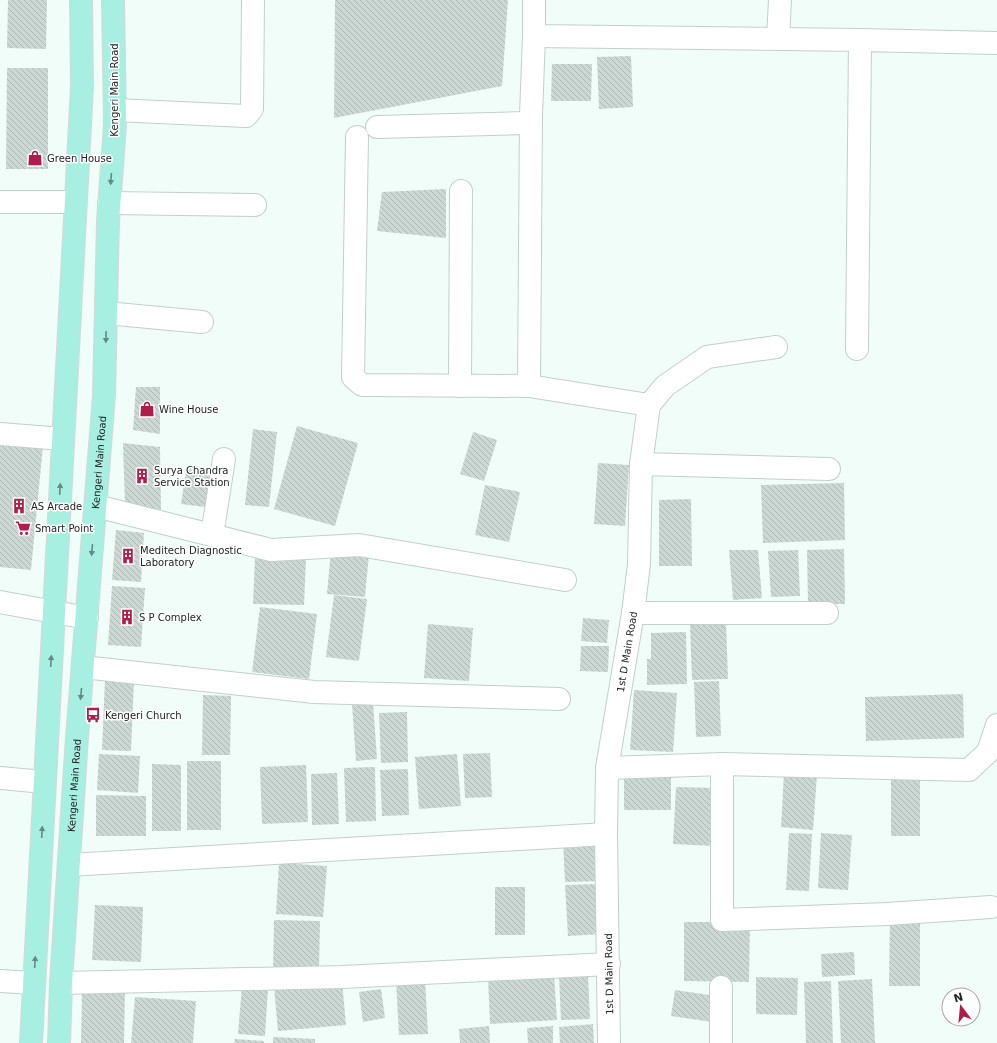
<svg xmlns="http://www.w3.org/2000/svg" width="997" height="1043" font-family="'DejaVu Sans',sans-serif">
  <defs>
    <pattern id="building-back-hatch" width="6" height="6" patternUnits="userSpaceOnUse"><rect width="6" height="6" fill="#cbd8d4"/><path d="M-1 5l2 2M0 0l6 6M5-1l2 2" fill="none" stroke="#aeb9b6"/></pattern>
  </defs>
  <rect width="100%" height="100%" fill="#f0fdf9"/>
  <!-- building -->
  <g fill="url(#building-back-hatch)">
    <path d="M8,0h39l-1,49 -39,-1z"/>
    <path d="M335,0h173l-6,86 -168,32z"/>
    <path d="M631,56l2,51 -34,2 -2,-52z"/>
    <path d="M552,64h40l-1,37h-40z"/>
    <path d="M7,68h41v101h-42z"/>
    <path d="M446,189v49l-69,-7 5,-39z"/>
    <path d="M136,387h24v47l-27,-4z"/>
    <path d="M297,426l61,17 -23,83 -61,-17z"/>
    <path d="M253,429l24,3 -8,75 -24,-2z"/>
    <path d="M473,432l24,8 -13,41 -24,-7z"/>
    <path d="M0,442l43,4 -12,124 -31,-3z"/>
    <path d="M123,443l37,4 1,66 -36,-8z"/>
    <path d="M598,463l31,2 -4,61 -31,-2z"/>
    <path d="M187,465l31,5 -5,38 -32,-4z"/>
    <path d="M844,483l1,57 -82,3 -2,-58z"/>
    <path d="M485,485l35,7 -11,50 -34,-7z"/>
    <path d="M691,499l1,67h-33v-66z"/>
    <path d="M116,530l28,3 -3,49 -29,-2z"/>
    <path d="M844,549l1,55h-37l-1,-54z"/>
    <path d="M331,550l38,4 -4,43 -38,-3z"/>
    <path d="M729,550h29l4,48 -29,2z"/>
    <path d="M798,550l2,46 -29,1 -3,-46z"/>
    <path d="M255,557l51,2 -2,46 -51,-1z"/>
    <path d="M112,586l33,2 -4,59 -33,-2z"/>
    <path d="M334,595l33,4 -8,62 -33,-4z"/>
    <path d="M260,607l57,7 -8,65 -57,-7z"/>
    <path d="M583,618l26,2 -2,23 -26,-2z"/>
    <path d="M726,623l2,56 -36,1 -2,-56z"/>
    <path d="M428,624l45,4 -4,53 -45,-3z"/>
    <path d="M686,632l1,52 -40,1v-26h4v-26z"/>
    <path d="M581,646h28l-1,26 -28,-1z"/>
    <path d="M105,679l29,2 -3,70 -29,-1z"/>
    <path d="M719,681l2,55 -25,1 -2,-55z"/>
    <path d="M634,690l43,3 -4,59 -43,-2z"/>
    <path d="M963,694l1,44 -98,3 -1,-44z"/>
    <path d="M203,695l28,1 -1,59h-28z"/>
    <path d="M373,703l4,56 -21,2 -4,-57z"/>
    <path d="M407,712l1,50 -27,1 -2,-50z"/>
    <path d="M490,753l2,44 -27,1 -2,-44z"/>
    <path d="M99,754l41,2 -2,37 -41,-3z"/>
    <path d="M457,754l4,52 -42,3 -4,-52z"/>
    <rect x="187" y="761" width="34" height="69"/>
    <path d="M152,764l29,1v66h-29z"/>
    <path d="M306,765l2,57 -46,2 -2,-57z"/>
    <path d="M375,767l1,54 -30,1 -2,-54z"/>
    <path d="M408,769l1,46 -27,1 -2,-46z"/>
    <rect x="624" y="772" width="47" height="38"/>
    <path d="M337,773l2,51 -27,1 -1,-51z"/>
    <path d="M784,773l33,2 -4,55 -32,-3z"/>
    <path d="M920,774v62h-29v-61z"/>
    <path d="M676,787l41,1 -3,58 -41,-2z"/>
    <path d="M96,795l50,1v40h-50z"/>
    <path d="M789,833l23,1 -3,57 -23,-1z"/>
    <path d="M821,833l31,2 -4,55 -30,-2z"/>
    <path d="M599,839l2,42 -36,1 -2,-41z"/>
    <path d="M279,863l48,3 -4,51 -47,-3z"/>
    <path d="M600,884l3,50 -35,2 -3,-51z"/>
    <rect x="495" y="887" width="30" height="48"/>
    <path d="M95,905l48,2 -2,55 -49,-2z"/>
    <path d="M274,920l46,1 -1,51 -46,-1z"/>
    <path d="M890,920h30v66h-31z"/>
    <path d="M684,922h66l-1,60 -65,-1z"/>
    <path d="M854,952l1,23 -33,2 -1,-23z"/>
    <path d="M554,974l3,46 -67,4 -2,-46z"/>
    <path d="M588,975l2,44 -29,1 -2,-44z"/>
    <path d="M756,977l42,1 -1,37 -41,-1z"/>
    <path d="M425,979l3,55 -29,1 -3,-54z"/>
    <path d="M872,979l3,64h-34l-3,-62z"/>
    <path d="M342,981l4,44 -68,6 -4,-44z"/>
    <path d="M831,981l2,62h-27l-2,-61z"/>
    <path d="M242,986l26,3 -3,47 -27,-2z"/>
    <path d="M381,989l4,29 -22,4 -4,-30z"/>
    <path d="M82,990l43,1 -1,52h-43z"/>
    <path d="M675,990l41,6 -4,26 -41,-6z"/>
    <path d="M135,997l61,4 -3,42h-62z"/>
    <path d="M593,1024l1,19h-34l-1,-16z"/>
    <path d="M489,1026l1,17h-30l-1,-14z"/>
    <path d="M553,1026v17h-25l-1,-15z"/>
    <path d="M273,1037l42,2v4h-42z"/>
    <path d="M235,1039l29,2v2h-30z"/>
  </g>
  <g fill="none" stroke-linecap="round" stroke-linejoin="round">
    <!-- minor casing -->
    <g stroke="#c3cfcc" stroke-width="24">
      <g id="minor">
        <path d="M534,0v36l326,4"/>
        <path d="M778,39l2,-39"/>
        <path d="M115,110l131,6 6,-7 1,-109"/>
        <path d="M377,127l149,-4 5,-8 3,-79"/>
        <path d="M357,137l-4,240 9,8 167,1 120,19"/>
        <path d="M0,202h75"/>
        <path d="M109,203l146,2"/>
        <path d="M106,313l96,9"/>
        <path d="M857,349l3,-309 137,3"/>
        <path d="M460,386l1,-195"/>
        <path d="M529,386l2,-271"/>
        <path d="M0,434l63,5"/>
        <path d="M641,464l188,5"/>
        <path d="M96,506l175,44 88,-5 206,35"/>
        <path d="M212,535l12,-76"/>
        <path d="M0,602l87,16"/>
        <path d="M633,613h194"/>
        <path d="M83,667l231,25 245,7"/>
        <path d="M722,764v156l165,-6 104,-7"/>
        <path d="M607,768l115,-4 247,6 19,-18 9,-27"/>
        <path d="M0,778l44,4"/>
        <path d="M69,865l537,-31"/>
        <path d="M0,981l34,2"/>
        <path d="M61,983l281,-6 267,-13"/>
        <path id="s1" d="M609,1043l-3,-209 1,-66 26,-155 6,-49 2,-100 8,-59 16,-19 42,-29 69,-10"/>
        <path d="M721,1043v-56"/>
      </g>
    </g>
    <!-- major casing -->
    <g stroke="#d7d8d7" stroke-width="24">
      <g id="major">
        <path d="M31,1043l51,-956 -1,-87"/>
        <path id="s2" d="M59,1043l2,-60 16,-246 27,-342 4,-174 7,-96 -2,-125"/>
      </g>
    </g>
    <!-- minor -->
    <use href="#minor" stroke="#fff" stroke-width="22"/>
    <!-- major -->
    <use href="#major" stroke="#a7efe0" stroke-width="22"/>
  </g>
  <!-- one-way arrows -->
  <defs><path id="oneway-solid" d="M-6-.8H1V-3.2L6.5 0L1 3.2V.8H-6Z"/></defs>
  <g fill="#648a82">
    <use href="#oneway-solid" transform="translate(111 179) rotate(94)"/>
    <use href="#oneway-solid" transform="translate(106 337) rotate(91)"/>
    <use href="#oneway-solid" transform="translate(60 489) rotate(-87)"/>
    <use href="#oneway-solid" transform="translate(92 550) rotate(95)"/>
    <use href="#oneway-solid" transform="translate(51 661) rotate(-87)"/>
    <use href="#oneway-solid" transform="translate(81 694) rotate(95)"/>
    <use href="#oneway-solid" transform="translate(42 832) rotate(-87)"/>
    <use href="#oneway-solid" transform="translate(35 962) rotate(-87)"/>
  </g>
  <!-- icons -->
  <defs>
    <g id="shop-bare" transform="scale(1.2)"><path d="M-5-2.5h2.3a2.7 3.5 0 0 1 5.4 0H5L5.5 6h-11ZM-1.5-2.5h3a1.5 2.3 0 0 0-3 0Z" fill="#af1d4c" stroke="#fff" stroke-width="2.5" paint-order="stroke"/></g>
    <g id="building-bare" transform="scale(1.2)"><path d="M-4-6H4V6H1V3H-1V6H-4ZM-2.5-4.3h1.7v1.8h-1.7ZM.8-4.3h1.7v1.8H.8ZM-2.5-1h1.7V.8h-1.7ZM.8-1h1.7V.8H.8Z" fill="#af1d4c" stroke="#fff" stroke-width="2.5" paint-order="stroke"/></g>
    <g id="supermarket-bare" transform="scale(1.2)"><path d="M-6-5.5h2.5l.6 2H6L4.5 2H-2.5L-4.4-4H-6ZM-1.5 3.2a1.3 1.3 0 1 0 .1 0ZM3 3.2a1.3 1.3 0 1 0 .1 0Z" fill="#af1d4c" stroke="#fff" stroke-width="2.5" paint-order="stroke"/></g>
    <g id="bus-bare" transform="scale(1.2)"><path d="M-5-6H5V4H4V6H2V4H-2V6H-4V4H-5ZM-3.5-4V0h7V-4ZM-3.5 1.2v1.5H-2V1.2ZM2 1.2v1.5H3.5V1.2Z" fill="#af1d4c" stroke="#fff" stroke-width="2.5" paint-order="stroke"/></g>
  </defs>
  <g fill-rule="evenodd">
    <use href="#shop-bare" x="35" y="158"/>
    <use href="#shop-bare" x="147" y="409"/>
    <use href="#building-bare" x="142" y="476"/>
    <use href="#building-bare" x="19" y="506"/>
    <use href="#supermarket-bare" x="23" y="528"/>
    <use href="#building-bare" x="128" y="556"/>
    <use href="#building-bare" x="127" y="617"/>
    <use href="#bus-bare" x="93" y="715"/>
  </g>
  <g text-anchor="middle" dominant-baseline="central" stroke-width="3" stroke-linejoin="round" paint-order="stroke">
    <!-- street labels -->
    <g font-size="10" fill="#202423" stroke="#fff">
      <text transform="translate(114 90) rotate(-90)">Kengeri Main Road</text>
      <text stroke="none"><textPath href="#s2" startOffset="582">Kengeri Main Road</textPath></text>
      <text stroke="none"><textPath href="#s1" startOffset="393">1st D Main Road</textPath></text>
      <text stroke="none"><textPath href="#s2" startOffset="258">Kengeri Main Road</textPath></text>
      <text transform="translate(609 974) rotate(-91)">1st D Main Road</text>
    </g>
    <!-- poi labels -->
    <g font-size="10" fill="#202423" stroke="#fff" text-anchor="start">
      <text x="47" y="158">Green House</text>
      <text x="159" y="409">Wine House</text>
      <text x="154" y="470">Surya Chandra<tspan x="154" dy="12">Service Station</tspan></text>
      <text x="31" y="506">AS Arcade</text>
      <text x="35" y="528">Smart Point</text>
      <text x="140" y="550">Meditech Diagnostic<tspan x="140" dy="12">Laboratory</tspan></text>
      <text x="139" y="617">S P Complex</text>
      <text x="105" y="715">Kengeri Church</text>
    </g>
  </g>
  <!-- north arrow -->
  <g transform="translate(961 1007) rotate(344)"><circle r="19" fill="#ffffff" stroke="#a6a7a7"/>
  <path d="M0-3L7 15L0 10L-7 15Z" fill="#af1d4c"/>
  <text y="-6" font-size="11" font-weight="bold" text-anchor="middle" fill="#202423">N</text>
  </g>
</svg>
